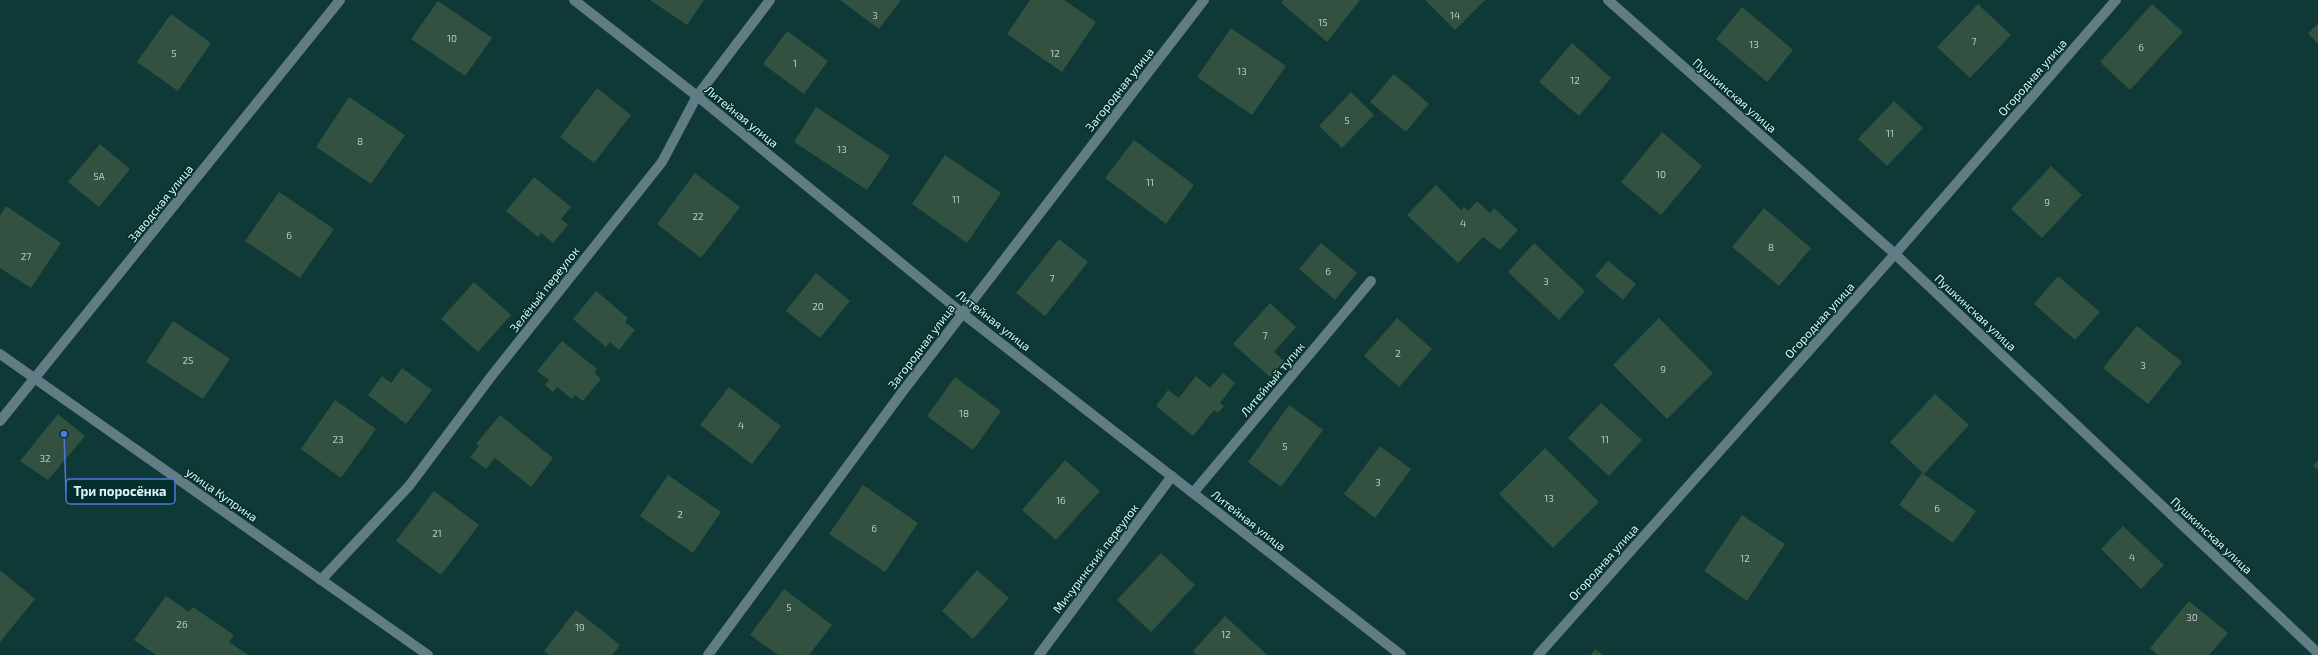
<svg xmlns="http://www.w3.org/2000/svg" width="2318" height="655" font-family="'Exo 2',sans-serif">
  <rect width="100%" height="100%" fill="#0e3937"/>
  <!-- building -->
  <g fill="#325140">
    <path d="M650,0h54l-17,25z"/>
    <path d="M840,0h61l-22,29z"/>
    <path d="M1030,0h34l32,22 -34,50 -55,-38z"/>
    <path d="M1283,0h77l-33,42 -46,-39z"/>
    <path d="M1425,0h60l-30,30z"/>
    <path d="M438,1l54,37 -27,38 -54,-37z"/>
    <path d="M1978,4l33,31 -41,43 -33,-31z"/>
    <path d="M2152,4l31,28 -53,58 -30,-28z"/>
    <path d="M1742,7l51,43 -26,32 -51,-43z"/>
    <path d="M171,14l40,29 -33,48 -41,-29z"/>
    <path d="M2318,24v20l-10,-11z"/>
    <path d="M1231,28l55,38 -34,49 -55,-38z"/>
    <path d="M787,31l41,30 -24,33 -41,-30z"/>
    <path d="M1572,43l39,35 -32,38 -40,-34z"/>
    <path d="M1394,74l35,30 -23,28 -36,-30z"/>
    <path d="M597,88l34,27 -37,48 -34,-26z"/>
    <path d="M1351,92l23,23 -32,33 -23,-22z"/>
    <path d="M349,97l56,38 -34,49 -55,-37z"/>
    <path d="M1894,101l29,27 -36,38 -29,-27z"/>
    <path d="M816,107l74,49 -23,34 -73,-48z"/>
    <path d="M1662,132l40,34 -41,49 -40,-33z"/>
    <path d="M1134,140l60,45 -28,39 -61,-46z"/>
    <path d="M100,144l30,25 -31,38 -31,-25z"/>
    <path d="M945,155l56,38 -34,50 -55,-39z"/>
    <path d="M2051,166l31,29 -40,43 -31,-29z"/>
    <path d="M695,173l45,34 -39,51 -44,-34z"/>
    <path d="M534,177l37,30 -10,12 7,6 -15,18 -12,-10 -3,4 -32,-26z"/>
    <path d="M1436,185l25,25 3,-3 4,4 9,-10 13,12 4,-5 24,22 -18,20 -17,-13 -25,26 -51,-48z"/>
    <path d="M279,192l55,37 -34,49 -55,-37z"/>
    <path d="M6,206l55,37 -30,45 -31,-20v-52z"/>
    <path d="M1764,208l47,40 -32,38 -47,-39z"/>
    <path d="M1059,239l29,23 -43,54 -29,-23z"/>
    <path d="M1321,243l36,30 -22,27 -36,-31z"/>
    <path d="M1534,243l51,48 -26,29 -51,-48z"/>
    <path d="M1608,261l28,23 -13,16 -28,-24z"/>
    <path d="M816,273l34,28 -30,37 -34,-27z"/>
    <path d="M2058,276l42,36 -25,28 -41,-36z"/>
    <path d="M474,282l37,33 -33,37 -37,-33z"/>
    <path d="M596,291l32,27 -3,4 10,8 -16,20 -9,-8 -4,5 -33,-28z"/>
    <path d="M1270,303l26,24 -22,25 10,9 -14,16 -37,-33z"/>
    <path d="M1397,318l35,31 -33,38 -35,-31z"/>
    <path d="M1659,318l54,55 -46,46 -54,-54z"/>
    <path d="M173,321l57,38 -27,40 -57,-37z"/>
    <path d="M2137,326l45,36 -34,42 -45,-36z"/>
    <path d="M562,341l35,28 -3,3 7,7 -18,22 -8,-6 -3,4 -15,-12 -4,5 -8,-7 4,-5 -12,-9z"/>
    <path d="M402,368l30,22 -26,34 -38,-29 14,-19 9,7z"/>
    <path d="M1223,373l12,10 -15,20 4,3 -6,7 -4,-3 -21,26 -37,-30 12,-16 11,8 17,-22 14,12z"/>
    <path d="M955,377l46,34 -28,39 -46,-34z"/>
    <path d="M729,387l52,39 -29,38 -52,-39z"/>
    <path d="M1935,394l34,31 -45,49 -34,-32z"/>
    <path d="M335,400l41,29 -35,49 -40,-29z"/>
    <path d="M1601,403l41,37 -33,36 -41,-38z"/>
    <path d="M1289,405l34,25 -42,57 -33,-25z"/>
    <path d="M58,414l27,22 -37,44 -28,-19z"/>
    <path d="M500,415l53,43 -22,29 -36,-29 -9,11 -16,-12 9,-11 -3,-2z"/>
    <path d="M1380,446l31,23 -36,49 -31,-24z"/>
    <path d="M1545,448l54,54 -46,46 -54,-54z"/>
    <path d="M1065,460l35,31 -44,49 -34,-30z"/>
    <path d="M2318,460v10l-5,-4z"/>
    <path d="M1922,473l54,38 -23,32 -54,-38z"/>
    <path d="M668,475l53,37 -28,41 -53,-37z"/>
    <path d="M863,485l55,38 -33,49 -56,-38z"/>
    <path d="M434,491l45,34 -38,50 -45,-34z"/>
    <path d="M1742,515l43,29 -38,57 -43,-30z"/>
    <path d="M2123,526l41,39 -23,24 -40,-40z"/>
    <path d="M1161,553l34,32 -44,47 -34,-32z"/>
    <path d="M0,570l35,29 -35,43z"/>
    <path d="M977,570l32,28 -36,41 -31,-28z"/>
    <path d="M784,589l48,36 -23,30h-31l-28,-20z"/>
    <path d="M166,596l23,16 4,-5 41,28 -5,7 19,13h-92l-22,-15z"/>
    <path d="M2189,601l39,32 -19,22h-51l-8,-7z"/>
    <path d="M576,610l44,35 -8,10h-63l-5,-4z"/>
    <path d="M1225,616l42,39h-70l-4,-4z"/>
    <path d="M1595,649l8,6h-12z"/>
  </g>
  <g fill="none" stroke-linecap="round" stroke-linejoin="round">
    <!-- minor -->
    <g stroke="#627c85" stroke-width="10">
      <path d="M574,0l123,96 265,217 439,342"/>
      <path d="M1608,0l287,254 423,399"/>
      <path d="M0,354l428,301"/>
      <path d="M0,421l340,-421"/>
      <path d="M1193,493l178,-212"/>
      <path d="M321,580l88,-94 84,-112 169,-212 35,-66 73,-96"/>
      <path d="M708,655l195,-264 301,-391"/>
      <path d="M1039,655l133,-179"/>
      <path d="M1538,655l357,-401 221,-254"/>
    </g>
  </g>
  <g text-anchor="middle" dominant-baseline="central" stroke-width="3" stroke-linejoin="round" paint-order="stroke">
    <!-- number labels -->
    <g font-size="10" fill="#b3cbc6">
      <text x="875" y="15">3</text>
      <text x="1455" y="15">14</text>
      <text x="1323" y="22">15</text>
      <text x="452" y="38">10</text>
      <text x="1974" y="41">7</text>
      <text x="1754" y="44">13</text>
      <text x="2141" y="47">6</text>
      <text x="174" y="53">5</text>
      <text x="1055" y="53">12</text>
      <text x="795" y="63">1</text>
      <text x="1242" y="71">13</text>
      <text x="1575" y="80">12</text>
      <text x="1347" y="120">5</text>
      <text x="1890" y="133">11</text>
      <text x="360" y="141">8</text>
      <text x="842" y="149">13</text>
      <text x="1661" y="174">10</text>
      <text x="99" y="176">5А</text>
      <text x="1150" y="182">11</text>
      <text x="956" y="199">11</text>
      <text x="2047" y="202">9</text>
      <text x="698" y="216">22</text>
      <text x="1463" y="223">4</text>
      <text x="289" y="235">6</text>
      <text x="1771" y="247">8</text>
      <text x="26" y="256">27</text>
      <text x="1328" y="271">6</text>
      <text x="1052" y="278">7</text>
      <text x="1546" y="281">3</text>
      <text x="818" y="306">20</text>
      <text x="1265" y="335">7</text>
      <text x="1398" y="353">2</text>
      <text x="188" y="360">25</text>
      <text x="2143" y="365">3</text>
      <text x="1663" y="369">9</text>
      <text x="964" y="413">18</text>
      <text x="741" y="425">4</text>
      <text x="338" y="439">23</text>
      <text x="1605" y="439">11</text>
      <text x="1285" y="446">5</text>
      <text x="45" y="458">32</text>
      <text x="1378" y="482">3</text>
      <text x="1549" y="498">13</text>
      <text x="1061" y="500">16</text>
      <text x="1937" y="508">6</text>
      <text x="680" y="514">2</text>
      <text x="874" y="528">6</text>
      <text x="437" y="533">21</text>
      <text x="2132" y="557">4</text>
      <text x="1745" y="558">12</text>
      <text x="789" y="607">5</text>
      <text x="2192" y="617">30</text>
      <text x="182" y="624">26</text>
      <text x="580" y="627">19</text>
      <text x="1226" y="634">12</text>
    </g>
    <!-- street labels -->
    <g font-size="12" fill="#def4f2" stroke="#022f2d">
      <text transform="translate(2032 77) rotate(-49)">Огородная улица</text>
      <text transform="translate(1119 89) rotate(-52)">Загородная улица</text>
      <text transform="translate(1735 95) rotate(41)">Пушкинская улица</text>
      <text transform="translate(742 116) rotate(39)">Литейная улица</text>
      <text transform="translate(160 203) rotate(-51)">Заводская улица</text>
      <text transform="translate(544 289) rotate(-52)">Зелёный переулок</text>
      <text transform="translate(1976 312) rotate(43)">Пушкинская улица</text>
      <text transform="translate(994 320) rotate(38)">Литейная улица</text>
      <text transform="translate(1819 320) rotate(-48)">Огородная улица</text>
      <text transform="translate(921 346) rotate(-53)">Загородная улица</text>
      <text transform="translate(1272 379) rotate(-50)">Литейный тупик</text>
      <text transform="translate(222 494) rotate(35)">улица Куприна</text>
      <text transform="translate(1249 520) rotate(38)">Литейная улица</text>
      <text transform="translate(2212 535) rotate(43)">Пушкинская улица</text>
      <text transform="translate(1095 558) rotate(-53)">Мичуринский переулок</text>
      <text transform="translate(1603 562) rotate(-48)">Огородная улица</text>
    </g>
  </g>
  <!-- callouts -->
  <path fill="none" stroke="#4d78de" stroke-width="1.5" d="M64 434L66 492"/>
  <circle fill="#4d78de" stroke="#022f2d" stroke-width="1.5" cx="64" cy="434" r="4"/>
  <rect fill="#022f2d" stroke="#4d78de" stroke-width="1.5" x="66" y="479" width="109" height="25" rx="4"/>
  <g font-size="13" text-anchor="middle" font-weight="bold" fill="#def4f2">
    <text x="120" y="496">Три поросёнка</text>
  </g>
</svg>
